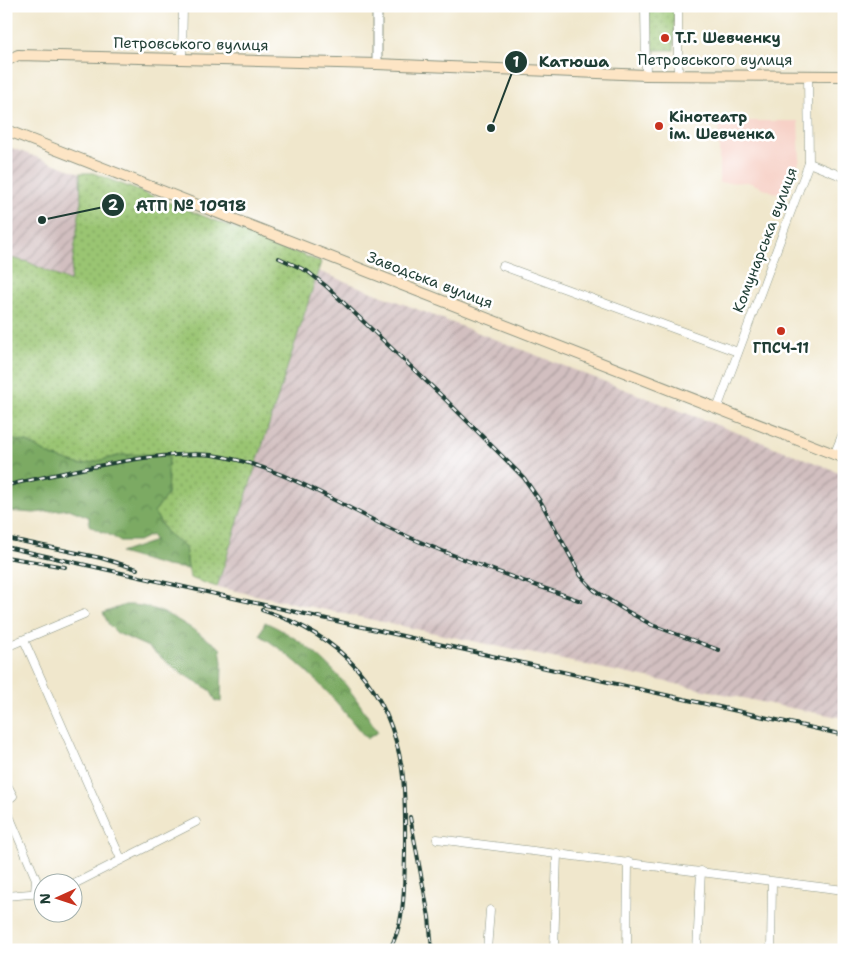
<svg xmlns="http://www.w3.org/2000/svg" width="850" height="956" font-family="'Shantell Sans',sans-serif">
  <defs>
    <pattern id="industrial-furrows" width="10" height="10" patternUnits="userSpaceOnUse" patternTransform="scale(1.25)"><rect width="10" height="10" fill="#d2bfc0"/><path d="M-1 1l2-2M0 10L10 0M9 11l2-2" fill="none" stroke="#aa9c9d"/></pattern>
    <pattern id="grass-dots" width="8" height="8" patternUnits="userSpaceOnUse" patternTransform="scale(1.25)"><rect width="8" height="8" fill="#9ac572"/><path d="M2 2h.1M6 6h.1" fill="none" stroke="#7da15e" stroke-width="1.8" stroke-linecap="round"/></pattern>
    <pattern id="forest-crowns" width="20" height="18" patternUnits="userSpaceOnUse" patternTransform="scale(1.25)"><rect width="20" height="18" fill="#7baa64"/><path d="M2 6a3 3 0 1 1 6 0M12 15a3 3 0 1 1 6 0" fill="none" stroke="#648c53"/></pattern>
  </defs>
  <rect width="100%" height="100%" fill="#fff"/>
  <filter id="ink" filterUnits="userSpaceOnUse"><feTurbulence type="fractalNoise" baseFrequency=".02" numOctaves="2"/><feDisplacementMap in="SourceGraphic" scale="10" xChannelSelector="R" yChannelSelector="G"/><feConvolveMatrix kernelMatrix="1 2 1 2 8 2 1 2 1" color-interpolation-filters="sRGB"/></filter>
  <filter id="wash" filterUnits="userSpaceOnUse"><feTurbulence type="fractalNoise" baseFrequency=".0096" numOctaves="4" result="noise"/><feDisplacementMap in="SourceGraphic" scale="20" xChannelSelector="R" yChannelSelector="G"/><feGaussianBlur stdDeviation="1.12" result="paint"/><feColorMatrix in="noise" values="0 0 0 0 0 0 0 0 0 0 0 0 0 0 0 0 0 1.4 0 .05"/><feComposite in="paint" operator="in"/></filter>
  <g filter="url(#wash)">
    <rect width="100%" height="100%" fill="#f0e7cc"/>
    <!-- built -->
    <path fill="#f7d1c7" d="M719,121h79l2,38 -14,38 -38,-15 -29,1z"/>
    <!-- industrial -->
    <g fill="url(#industrial-furrows)">
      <path d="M6,146l74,27 1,28 -11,81 -42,-20 -22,-5z"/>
      <path d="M318,271l526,203v244l-64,-12 -563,-119z"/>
    </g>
    <!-- grass -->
    <g fill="url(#grass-dots)" stroke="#5c8153">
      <rect x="648" y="6" width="26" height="44"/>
      <path d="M80,173h13l228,89 -104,325 -27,-9 -5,-31 -19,-15 -12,-20 13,-17 2,-39 -15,-2 -32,1 -41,10 -29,-9 -25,-14 -21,-3v-182l22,5 42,20 11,-81z"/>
    </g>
    <!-- forest -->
    <g fill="url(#forest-crowns)" stroke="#4d744c">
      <path d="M6,439l21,3 25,14 29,9 41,-10 32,-1 15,2 -2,39 -13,17 12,20 19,15 3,22 -22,-3 -46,-13 35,-12 -4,-6 -13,6h-19c-11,-9 -19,-8 -30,-16v-8l-20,-8 -35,4 -28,-2v-44l6,-3 -6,-11z"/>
      <path d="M125,605c35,-2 67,24 95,43l2,14 -1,40 -5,-1 -6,-11 -32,-19 -30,-24 -31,-14 -8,-8 -6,-12z"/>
      <path d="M265,622c29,13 54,32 75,56 14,16 26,36 38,54l-11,7c-13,-14 -24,-30 -37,-44 -21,-23 -44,-43 -70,-60z"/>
    </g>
  </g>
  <g filter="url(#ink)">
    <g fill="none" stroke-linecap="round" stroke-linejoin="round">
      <!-- minor casing -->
      <g stroke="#889280" stroke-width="9">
        <g id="minor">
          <path d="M645,6l1,69"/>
          <path d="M678,6v69"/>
          <path d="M182,58l1,-52"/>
          <path d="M809,163l35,14"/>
          <path d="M503,266l235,86"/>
          <path d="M717,409l92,-246 -1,-88"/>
          <path d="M834,455l10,-24"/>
          <path d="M24,640l97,219"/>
          <path d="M6,647l78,-33"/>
          <path d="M6,783l7,13 -7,5"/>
          <path d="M6,805l2,8 28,66 -1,14"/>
          <path d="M437,839l407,51"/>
          <path d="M72,885l124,-63"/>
          <path d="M6,896l36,-3"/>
          <path d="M487,950l3,-40"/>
          <path d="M554,950l3,-97"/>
          <path d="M627,950l1,-88"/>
          <path d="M697,950l4,-79"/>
          <path d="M771,950l1,-68"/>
        </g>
      </g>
      <!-- tertiary casing -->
      <g stroke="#889280" stroke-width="11">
        <path id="tertiary" d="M377,6v58"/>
      </g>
      <!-- secondary casing -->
      <g stroke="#889280" stroke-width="12">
        <g id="secondary">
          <path d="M6,61l12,-6 359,9 269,11 198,1"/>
          <path d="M6,130l838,328"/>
        </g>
      </g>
      <!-- minor -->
      <use href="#minor" stroke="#fff" stroke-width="8"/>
      <!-- tertiary -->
      <use href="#tertiary" stroke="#fff" stroke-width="9"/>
      <!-- secondary -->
      <use href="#secondary" stroke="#fde5c5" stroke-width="10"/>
      <!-- rail casing -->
      <g stroke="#1f3d34" stroke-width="4">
        <g id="rail">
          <path d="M279,258l28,13 19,15 120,114 78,78 18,26 39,72 13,14 29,19 29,16 67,25"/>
          <path d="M7,485c48,-10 96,-22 145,-28 20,-2 41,-4 60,-2 72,10 134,55 199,83 55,24 113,43 170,63"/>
          <path d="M6,538l95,20 36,11"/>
          <path d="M6,547l838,188"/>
          <path d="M6,557l59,10"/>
          <path d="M262,610c78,25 127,77 140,159 4,28 3,56 3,84 -1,31 1,69 -16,97"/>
          <path d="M410,817l19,100 3,33"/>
        </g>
      </g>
      <!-- rail -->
      <use href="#rail" stroke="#fff" stroke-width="2" stroke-dasharray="5.5" stroke-linecap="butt"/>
    </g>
  </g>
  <!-- markers -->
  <g fill="#c8321e" stroke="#fff" stroke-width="2">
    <circle cx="665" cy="38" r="5"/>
    <circle cx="659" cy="126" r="5"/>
    <circle cx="781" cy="331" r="5"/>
  </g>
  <g text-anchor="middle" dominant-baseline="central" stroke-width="5" stroke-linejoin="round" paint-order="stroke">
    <!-- poi labels -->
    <g font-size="15" font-weight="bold" fill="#1f3d34" stroke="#fff" text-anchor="start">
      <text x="675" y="38">Т.Г. Шевченку</text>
      <text x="669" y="117">Кінотеатр<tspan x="669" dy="17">ім. Шевченка</tspan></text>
      <text x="781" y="348" text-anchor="middle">ГПСЧ-11</text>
    </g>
    <!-- street labels -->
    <g font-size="15" fill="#1f3d34" stroke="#fff">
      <text transform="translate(191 44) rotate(1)">Петровського вулиця</text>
      <text x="715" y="60">Петровського вулиця</text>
      <text transform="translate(765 240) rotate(-69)">Комунарська вулиця</text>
      <text transform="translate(430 280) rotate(21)">Заводська вулиця</text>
    </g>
  </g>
  <!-- callouts -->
  <path fill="none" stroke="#1f3d34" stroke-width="2" d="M491 128L516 62M42 220L113 205"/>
  <g fill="#1f3d34" stroke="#fff" stroke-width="2">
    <circle cx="491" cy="128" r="5"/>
    <circle cx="42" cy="220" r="5"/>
    <circle cx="516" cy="62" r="12"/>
    <circle cx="113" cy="205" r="12"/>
  </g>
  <g font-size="15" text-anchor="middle" font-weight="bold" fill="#fff">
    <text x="516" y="67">1</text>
    <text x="113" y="210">2</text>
  </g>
  <g font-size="16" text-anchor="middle" font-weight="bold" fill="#1f3d34" stroke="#fff" stroke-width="5" stroke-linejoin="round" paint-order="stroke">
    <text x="574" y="67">Катюша</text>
    <text x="191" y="211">АТП № 10918</text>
  </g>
  <!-- margin -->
  <rect width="850" height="956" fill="none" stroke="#fff" stroke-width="25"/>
  <!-- north arrow -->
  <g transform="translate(58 898) rotate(267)"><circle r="24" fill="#ffffff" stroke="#a5b1ae"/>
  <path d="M0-4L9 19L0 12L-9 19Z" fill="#c8321e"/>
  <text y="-8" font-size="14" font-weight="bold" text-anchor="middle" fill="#1f3d34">N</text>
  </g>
</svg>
